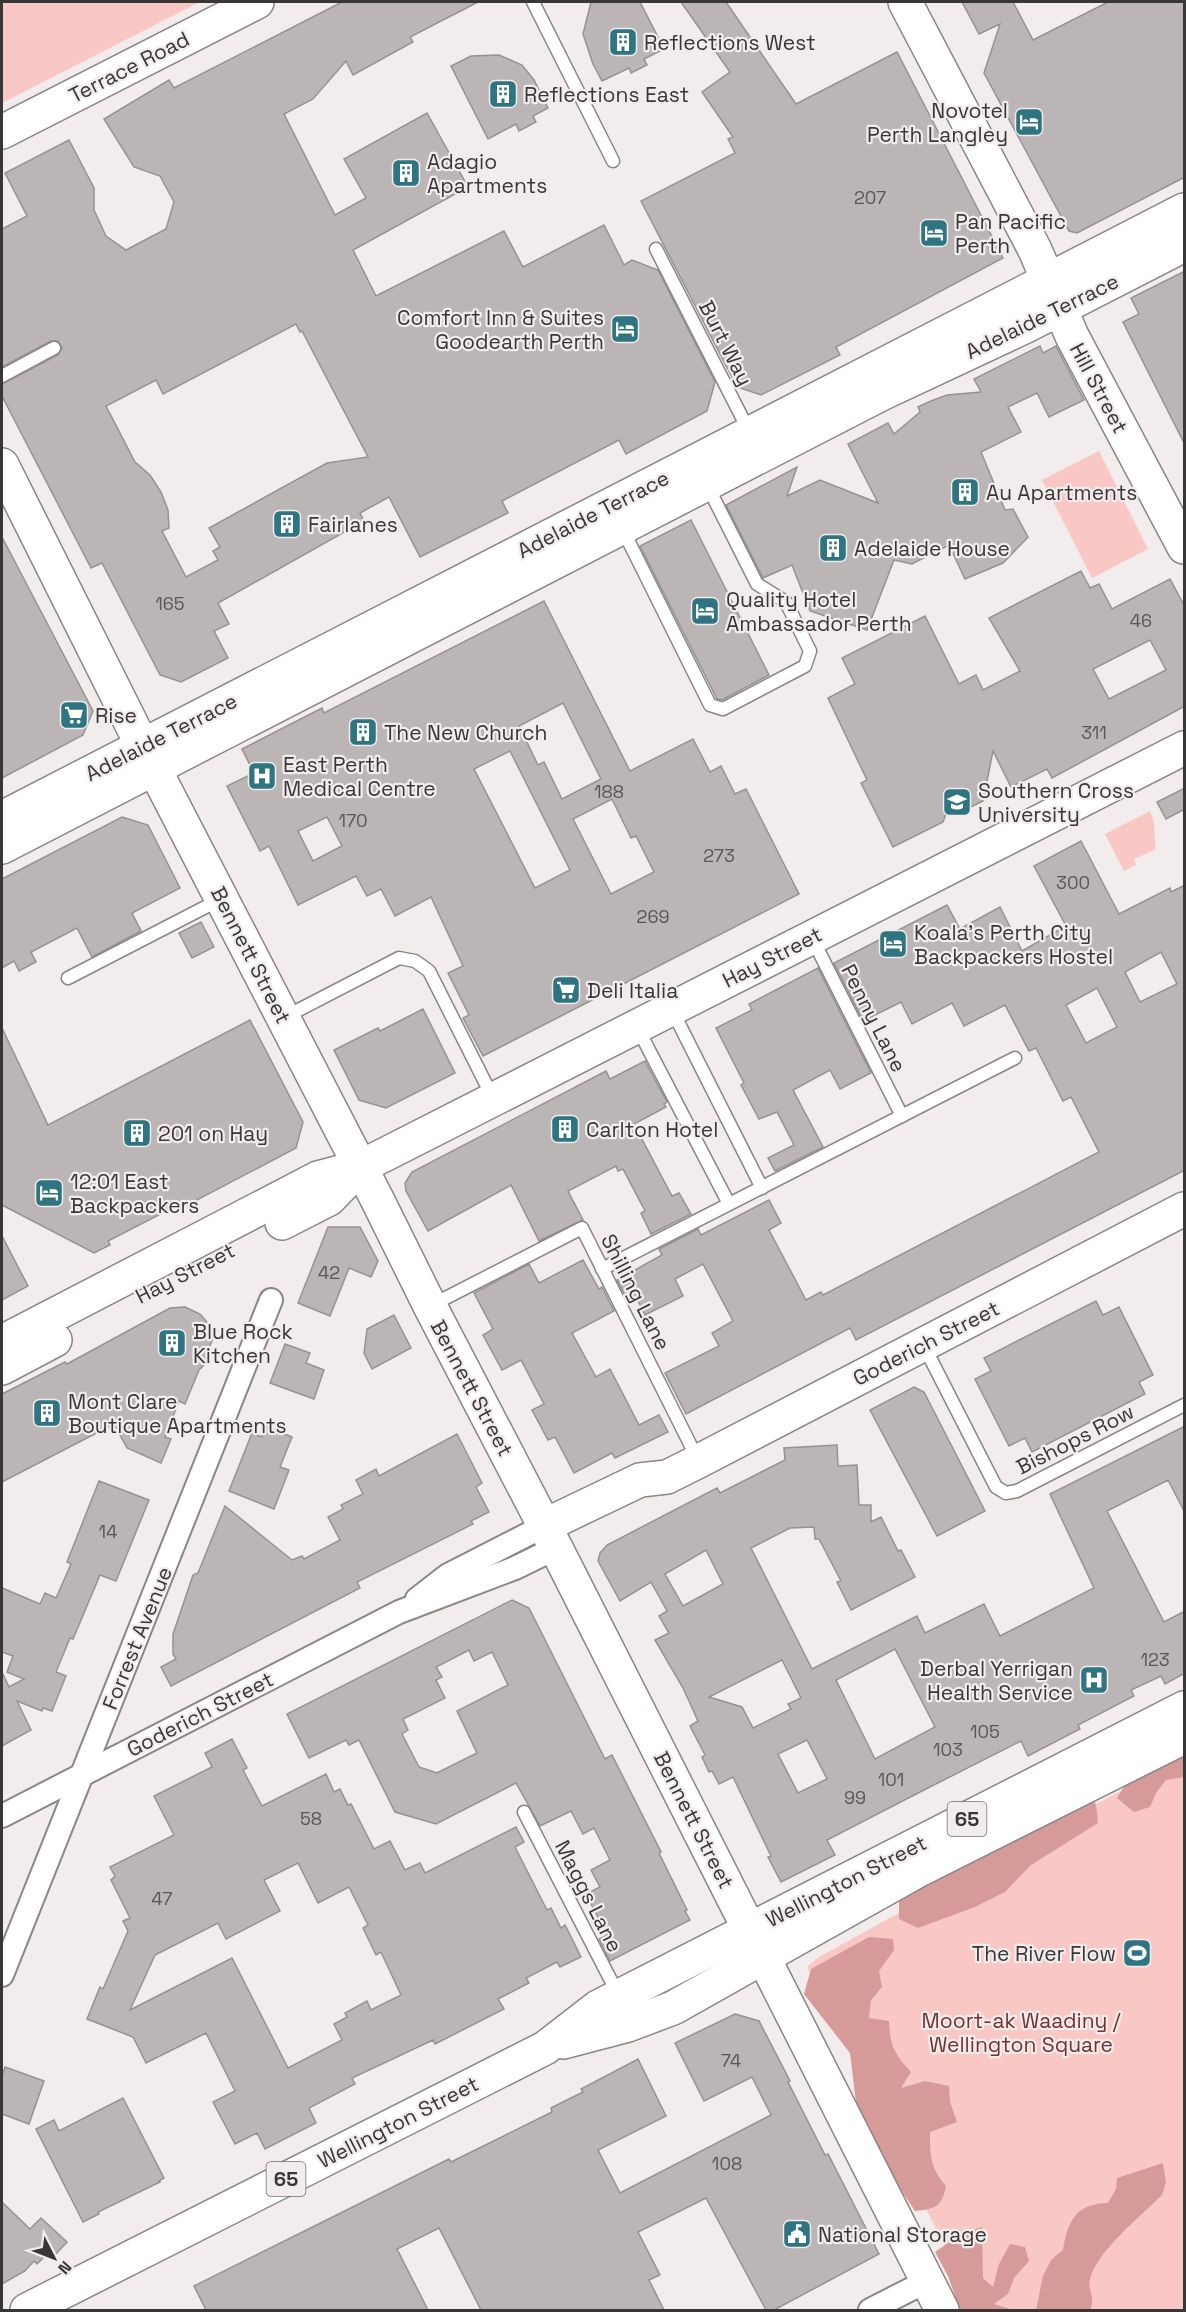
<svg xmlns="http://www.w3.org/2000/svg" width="1186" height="2312" font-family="'Space Grotesk',sans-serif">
  <rect width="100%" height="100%" fill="#f2ecec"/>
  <!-- green -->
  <g fill="#f9c8c5">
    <path d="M2,2h198l-198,101z"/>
    <path d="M1099,451l49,98 -56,29 -50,-98z"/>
    <path d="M1150,811c7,14 3,23 6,38l-22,10 2,6 -12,6 -19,-37z"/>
    <path d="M1184,1760v550h-208l-169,-343 12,-10 290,-160z"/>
  </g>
  <!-- forest -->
  <g fill="#d69b98">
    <path d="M1184,1745v32l-18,3 -10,13 -6,14 -16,5 -17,-14 13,-21z"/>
    <path d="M1091,1793l5,12 2,18 -67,42 -26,27 -30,15 -57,21 -19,-9v-21l17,-19c24,5 25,1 37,-19z"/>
    <path d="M869,1937l24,2 1,11 -15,21 3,16 -11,13 -2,18 20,3c1,25 5,32 22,51l-10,16 24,-7 24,5 1,16 7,20 -27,10c0,24 0,35 16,54 -4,21 -11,23 -31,25l-42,-63 -15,-29 -8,-66 -46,-59 7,-25z"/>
    <path d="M1163,2163l3,19 -4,13c-21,21 -65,56 -72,84 -3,11 6,18 0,31h-54l7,-34 8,-16 12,-10c5,-30 13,-46 45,-47l8,-14 1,-11z"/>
    <path d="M982,2227l1,51 10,9 6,-23 11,-20 15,3 4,14 -15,17 -6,16 -14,10 19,6h-53l-12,-34 -13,-24 28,-19z"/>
  </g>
  <!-- building -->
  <g fill="#bbb5b5" stroke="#979292" stroke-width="1.5" fill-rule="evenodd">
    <path d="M342,2h136l-68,35 3,5 -60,33 -7,-14 -33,38 -29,15 51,101 31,-17 -22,-39 83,-46 41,74 -115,63 23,46 128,-65 19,36 81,-42 20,40 8,-5 26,10 57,112 -8,29 -81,43 -7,-14 -117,61 6,12 -88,44 -31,-60 -29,16 4,8 -146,82 11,21 -15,7 14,27 -47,24 -21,-7 -58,-112 -11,5 -89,-172v-12l56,-29 4,-7 -4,-7h-7l-49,26v-138l25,-13 -22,-43 64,-33 25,48v22l12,26 20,14 40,-21 8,-27 -14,-26 -26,-9 -30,-48 65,-39 5,8zM296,324l4,8 2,-1 66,126 -41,6 -118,65 11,19 -7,4 5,9 -32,17 -24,-46 7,-3 -1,-18 -7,-18 -11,-17 -15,-13 -29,-56 50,-26 7,14z"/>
    <path d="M591,2h49l24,47 -20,10 3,6 -16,8 -2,-5 -27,13 -9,-17 -10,-30z"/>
    <path d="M681,2h45l70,102 101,-52 106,206 -167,89 4,8 -79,40 -24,-8 -96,-186 94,-48 -7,-14 5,-2 -31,-45 28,-20z"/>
    <path d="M962,2h51l20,38 75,-38h77v175l-108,56 -8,-2 -85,-158 16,-49 -21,10z"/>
    <path d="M499,55l23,10 12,15 14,28 -15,8 3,6 -17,9 -3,-7 -28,15 -37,-73 20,-10z"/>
    <path d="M1185,271v174l-62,-123 16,-8 -8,-16z"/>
    <path d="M1040,346l3,7 13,-7 28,54 -35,17 -12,-24 -29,14 13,25 -40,20 24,58 8,-1 15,28 -25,26 -38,16 -16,-34 -37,19 -18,-4 -27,70 -57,-19 -18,-46 -29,13 -37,-73 71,-38 -10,29 33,-16 58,23 -30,-59 40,-21 6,11 26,-22 -2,-5 13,-6 16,-6 34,-3 -7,-13z"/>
    <path d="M691,520l78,155 -47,25 -5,-1 -77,-153z"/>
    <path d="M2,537l91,174 -10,24 -81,43z"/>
    <path d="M1081,571l9,17 9,-4 13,25 58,-30 15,28v99l-133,72 -5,-9 -36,18 -18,-36 -10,50 -26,13 -10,-3 -4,11 -50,25 -32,-64 6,-3 -39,-82 27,-14 -13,-26 83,-42 34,68 17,-9 7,15 37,-19 -31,-53zM1150,640l16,30 -57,29 -16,-30z"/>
    <path d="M544,601l86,170 63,-32 17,33 11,-6 14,28 11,-5 53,105 -316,162 -20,-38 6,-3 -21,-42 15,-7 -32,-69 -36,19 -14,-27 -14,7 -11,-20 -58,29 -29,-59 -9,5 -33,-65 27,-13 -12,-24 80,-41 2,5zM563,703l38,76 -39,20 -18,-37 -6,3 -19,-39zM510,751l60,119 -35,18 -61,-119zM612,799l19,39 5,-2 18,36 -43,22 -38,-75zM327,817l15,29 -29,15 -15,-30z"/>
    <path d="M1185,788v21l-19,10 -9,-17z"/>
    <path d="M122,817l26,8 32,63 -48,25 9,18 -49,26 -15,-29 -46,24 5,10 -17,9 -5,-10 -12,7v-89z"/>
    <path d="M1081,841l38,73 51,-26 1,4 14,-7v285l-329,170 -6,-12 -164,86 -21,-41 54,-27 -7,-13 21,-12 -30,-57 -28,15 8,17 -38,19 -8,-16 -8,4 -12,-23 45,-25 -3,-6 39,-20 3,6 68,-35 12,23 -12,7 37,70 15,-8 2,3 276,-143 -28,-55 -8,4 -27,-53 -7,3 -24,-46 -41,21 -12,-23 -40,21 -11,-22 -38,19 -29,-58 113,-58 13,24 40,-22 22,44 44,-25 -32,-60zM1161,952l16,32 -37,18 -15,-30zM1097,988l20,39 -31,16 -20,-38z"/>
    <path d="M201,922l13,25 -22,11 -13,-25z"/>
    <path d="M818,968l53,105 -31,16 -10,-19 -37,20 30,57 -48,24 -7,-13 26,-13 -17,-33 -18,7 -18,-34 3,-2 -28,-55 36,-18 -3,-6z"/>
    <path d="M423,1009l32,64 -69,35 -27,-8 -25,-50 44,-22 2,3z"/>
    <path d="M250,1020l53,102 -7,26 -120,63 -2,-4 -66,34 2,4 -16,8 -92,-48v-177l46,97z"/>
    <path d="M645,1061l22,41 -3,2 2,3 -32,17 38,72 7,-3 12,21 -40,20 -10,-21 4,-2 -22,-42 -5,2 -2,-5 -48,25 15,29 -44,21 -28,-56 -83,46 -22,-40 -1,-8 7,-11 194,-101 4,8z"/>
    <path d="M328,1227h32l18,34 -7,16 -22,-9 -19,48 -32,-13z"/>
    <path d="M2,1236l26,50 -26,14z"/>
    <path d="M583,1260l16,29 3,-2 12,24 -42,22 24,44 14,-8 29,56 20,-10 9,17 -53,26 -3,-5 -38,20 -19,-36 -7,3 -16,-30 12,-6 -23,-44 -19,10 -19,-35 10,-6 -19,-36 55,-29 10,19z"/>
    <path d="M1096,1301l7,14 16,-8 34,68 -14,7 6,12 -113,58 -7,-14 -16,8 -34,-67 16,-8 -7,-13z"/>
    <path d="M185,1307l15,7 11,13 -2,5 6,2 -6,14 -1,13 -9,9 -14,34 -6,-3 -14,36 6,2 -10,24 -34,-15 -13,-24 -112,58v-88l63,-32 2,2 103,-56z"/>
    <path d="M394,1315l17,33 -39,21 -8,-16 3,-24z"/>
    <path d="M285,1344l25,9 -4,10 18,7 -10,29 -44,-16z"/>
    <path d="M914,1387l10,5 61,119 -48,25 -67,-126z"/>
    <path d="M1185,1426v87l-17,-33 -61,31 57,111 21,-11v62l-20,11 -4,-8 -30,14 3,6 -56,29 2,4 -52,27 -7,-15 -101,51 -93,48 8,15 -54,27 -13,-25 3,-1 -38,-79 -14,7 -7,-13 -3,1 -7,-15 3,-2 -15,-29 8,-5 -15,-33 -28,-48 14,-7 -10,-17 8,-5 -16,-29 -31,19 -22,-40 2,-8 7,-8 110,-57 3,5 65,-33 -1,-12 53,-3 1,21 19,-1 2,40h12v17l10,-5 17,34 3,-1 14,27 -64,33 -14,-28 4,-1 -22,-42h-4l-1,-12 -24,1 -39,20 61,121 105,-53 8,17 59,-29 16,32 94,-48 -44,-94zM706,1550l17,34 -40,22 -18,-32zM895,1649l40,78 -60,32 -39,-79zM782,1660l19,38 -13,6 3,5 -38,19 -11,-21 -33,-10zM807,1740l20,39 -29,14 -20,-39z"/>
    <path d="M266,1427l26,10 -12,30 9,3 -15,39 -45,-18 23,-58 10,4z"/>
    <path d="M457,1434l25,49 -6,4 13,25 -18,9 2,3 -116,58 3,6 -189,98 -10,-19 15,-8 -3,-5v-20l20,-59 5,-2 27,-67 67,54 10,-4 2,3 36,-19 -12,-23 15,-8 -2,-4 22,-11 -7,-14 20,-11 3,7z"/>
    <path d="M99,1481l50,19 -33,81 -16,-6 -27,64 -3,-1 -14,34 10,4 -14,35 -9,-3 -1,3 -25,-10 14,29 -29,16v-74l7,15 15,-8 -17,-7 6,-16 -11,-4v-64l38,16 5,-11 11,5 15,-34 -4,-2z"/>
    <path d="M512,1600l17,8 76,151 7,-4 49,97 -2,1 28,57 -2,1 5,9 -80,41 -11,-22 8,-4 -21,-41 14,-7 -9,-17 19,-10 -16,-32 -11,6 -12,-23 -31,15 -24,-43 -80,41 -41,-12 -36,-72 -10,5 -3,-5 -37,18 -22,-44zM469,1650l5,11 18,-9 16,33 -51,26 20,42 -40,20 -18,-6 -17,-33 6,-4 -5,-11 42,-21 -9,-18 6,-3 -6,-10z"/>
    <path d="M232,1739l15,29 -4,2 19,36 64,-32 8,18 6,-3 8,16 3,-1 23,45 16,-8 15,29 15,-7 5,10 91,-46 8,15 -9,5 32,63 4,-2 10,20 4,-3 16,32 -21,10 -3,-5 -31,16 3,5 -31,16 6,10 -69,35 -2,-4 -81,38 3,6 -46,24 7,15 -51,26 -8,-16 -22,11 -22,-42 22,-11 -29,-58 -60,30 -13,-26 -46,-18 13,-32 3,2 25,-58 -5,-10 7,-3 -19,-38 4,-4 -5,-9 64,-32 -20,-39 58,-29 -7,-14zM298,1863l20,40 31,-16 19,38 -5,3 13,27 5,-3 20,43 -30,15 -4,-9 -22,12 2,4 -13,7 8,16 -54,28 -56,-110 -102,52 25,-55 63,-32 8,16 54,-28 -16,-31z"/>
    <path d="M735,2014l24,7 31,60 -2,1 37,73 3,-1 51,100 -105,56h-8l-60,-112 -68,34 22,43 -11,5 15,30h-183l-42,-82 -42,21 31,61h-222l-12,-24 255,-127 2,3 101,-50 -1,-4 32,-16 -2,-3 57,-30 28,57 -68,34 22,43 151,-78 -19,-38 -48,24 -29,-58z"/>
    <path d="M5,2067l39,14 -15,43 -27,-10v-38z"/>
    <path d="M123,2098l41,80 -5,3 1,1 -62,30 1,2 -16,8 -47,-93 18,-9 5,11z"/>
    <path d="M2,2202l28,27 11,-11 26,24 -13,14 -5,-4 -12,12 -3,-3 -9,10 -23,13z"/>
  </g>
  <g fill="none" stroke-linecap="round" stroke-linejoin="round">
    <!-- lane casing -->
    <g stroke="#8b8686" stroke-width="15">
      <g id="lane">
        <path d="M533,2l80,159"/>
        <path d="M656,249l94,184"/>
        <path d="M2,376l52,-28"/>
        <path d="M623,530l87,175 13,4 82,-43 5,-15 -24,-49 -29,-18 -50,-99"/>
        <path d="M812,938l90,178"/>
        <path d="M68,978l153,-79"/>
        <path d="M672,1010l90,178"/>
        <path d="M285,1017l114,-59 16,3 14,10 64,127"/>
        <path d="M637,1027l92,177"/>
        <path d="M602,1269l413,-211"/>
        <path d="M430,1306l152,-78 116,232"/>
        <path d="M924,1346l72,141 10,6 11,-2 167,-86"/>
        <path d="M524,1812l95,184"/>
      </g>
    </g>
    <!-- street casing -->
    <g stroke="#8b8686" stroke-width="26">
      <g id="street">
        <path d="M417,1599l31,-24 96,-49"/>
        <path d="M2,1816l397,-204 116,-44 41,-20"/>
        <path d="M2,1975l269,-675"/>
        <path d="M870,2310l57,-29"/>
      </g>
    </g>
    <!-- secondary casing -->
    <g stroke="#8b8686" stroke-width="36">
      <g id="secondary">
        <path d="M905,2l130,248 37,86 112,211"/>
        <path d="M2,132l255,-130"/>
        <path d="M2,465l141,282 235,454 52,105 126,242 386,762"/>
        <path d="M282,1223l47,-24 31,-32"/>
        <path d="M2,1342l316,-164 42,-11 26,-13 798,-406"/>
        <path d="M2,1368l53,-28"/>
        <path d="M544,1526l96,-46 27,-3 32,-16 485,-252"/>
      </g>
    </g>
    <!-- primary casing -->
    <g stroke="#8b8686" stroke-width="36">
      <g id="primary">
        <path d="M2,818l1182,-608"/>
        <path d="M2,847l879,-453 145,-68 158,-81"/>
        <path d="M563,2042l65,-17 45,-17 244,-137 267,-134"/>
        <path d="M27,2310l518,-262 53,-41 586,-299"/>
      </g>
    </g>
    <!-- lane -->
    <use href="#lane" stroke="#fff" stroke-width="12"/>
    <!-- street -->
    <use href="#street" stroke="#fff" stroke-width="22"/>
    <!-- secondary -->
    <use href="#secondary" stroke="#fff" stroke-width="33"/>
    <!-- primary -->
    <use href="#primary" stroke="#fff" stroke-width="33"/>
  </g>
  <!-- icons -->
  <defs>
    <g id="building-square" transform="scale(1.5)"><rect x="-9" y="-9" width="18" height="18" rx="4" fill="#2e7581" stroke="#f2ecec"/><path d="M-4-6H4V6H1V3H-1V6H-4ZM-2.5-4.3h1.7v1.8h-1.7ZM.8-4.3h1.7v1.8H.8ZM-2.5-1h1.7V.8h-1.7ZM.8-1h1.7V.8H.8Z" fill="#fff"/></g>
    <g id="hotel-square" transform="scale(1.5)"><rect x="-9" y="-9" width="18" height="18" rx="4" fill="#2e7581" stroke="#f2ecec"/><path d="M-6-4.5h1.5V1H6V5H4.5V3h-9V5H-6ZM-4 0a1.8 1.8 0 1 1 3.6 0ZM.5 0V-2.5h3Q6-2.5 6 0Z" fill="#fff"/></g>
    <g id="supermarket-square" transform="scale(1.5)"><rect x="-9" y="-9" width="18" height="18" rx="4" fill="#2e7581" stroke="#f2ecec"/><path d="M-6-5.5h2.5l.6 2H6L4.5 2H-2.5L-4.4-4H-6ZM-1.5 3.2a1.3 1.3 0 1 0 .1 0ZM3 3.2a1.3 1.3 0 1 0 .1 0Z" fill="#fff"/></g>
    <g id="hospital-square" transform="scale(1.5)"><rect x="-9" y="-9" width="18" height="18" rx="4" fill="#2e7581" stroke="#f2ecec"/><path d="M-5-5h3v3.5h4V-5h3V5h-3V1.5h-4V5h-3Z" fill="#fff"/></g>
    <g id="university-square" transform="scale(1.5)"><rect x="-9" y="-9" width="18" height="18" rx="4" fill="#2e7581" stroke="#f2ecec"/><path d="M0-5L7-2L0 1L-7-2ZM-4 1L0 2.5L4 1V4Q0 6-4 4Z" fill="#fff"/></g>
    <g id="stadium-square" transform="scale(1.5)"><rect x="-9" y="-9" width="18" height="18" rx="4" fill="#2e7581" stroke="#f2ecec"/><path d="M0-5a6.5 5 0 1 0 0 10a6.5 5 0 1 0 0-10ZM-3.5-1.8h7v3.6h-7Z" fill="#fff"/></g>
    <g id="civic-square" transform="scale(1.5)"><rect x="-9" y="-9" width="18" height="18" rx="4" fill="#2e7581" stroke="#f2ecec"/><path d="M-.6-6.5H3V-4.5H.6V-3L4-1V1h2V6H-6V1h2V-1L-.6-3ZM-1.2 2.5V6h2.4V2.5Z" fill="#fff"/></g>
  </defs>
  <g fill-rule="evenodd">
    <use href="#building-square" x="623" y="42"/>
    <use href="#building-square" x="503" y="94"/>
    <use href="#hotel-square" x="1029" y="122"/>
    <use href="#building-square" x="406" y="173"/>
    <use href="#hotel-square" x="934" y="233"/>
    <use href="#hotel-square" x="625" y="329"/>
    <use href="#building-square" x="965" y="492"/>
    <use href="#building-square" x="287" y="524"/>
    <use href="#building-square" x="833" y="548"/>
    <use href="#hotel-square" x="705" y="611"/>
    <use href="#supermarket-square" x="74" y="715"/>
    <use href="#building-square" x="363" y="732"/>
    <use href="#hospital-square" x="262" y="776"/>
    <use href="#university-square" x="957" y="802"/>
    <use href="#hotel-square" x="893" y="944"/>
    <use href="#supermarket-square" x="566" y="990"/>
    <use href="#building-square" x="565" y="1129"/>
    <use href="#building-square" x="137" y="1133"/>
    <use href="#hotel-square" x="49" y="1193"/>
    <use href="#building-square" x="172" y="1343"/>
    <use href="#building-square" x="47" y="1413"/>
    <use href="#hospital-square" x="1094" y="1680"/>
    <use href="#stadium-square" x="1137" y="1953"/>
    <use href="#civic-square" x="797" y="2234"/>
  </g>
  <g text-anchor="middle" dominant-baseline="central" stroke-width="4.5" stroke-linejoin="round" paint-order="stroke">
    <!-- number labels -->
    <g font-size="18" fill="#595656">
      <text x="870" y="197">207</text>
      <text x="170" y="603">165</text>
      <text x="1141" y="620">46</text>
      <text x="1094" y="732">311</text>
      <text x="609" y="791">188</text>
      <text x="353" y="820">170</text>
      <text x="719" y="855">273</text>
      <text x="1073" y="882">300</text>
      <text x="653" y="916">269</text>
      <text x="329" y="1272">42</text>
      <text x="108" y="1531">14</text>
      <text x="1155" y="1659">123</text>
      <text x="985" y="1731">105</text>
      <text x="948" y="1749">103</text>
      <text x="891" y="1779">101</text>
      <text x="855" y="1797">99</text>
      <text x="311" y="1818">58</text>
      <text x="162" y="1898">47</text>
      <text x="731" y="2060">74</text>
      <text x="727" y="2163">108</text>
    </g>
    <!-- shield labels -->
    <g fill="#f2ecec" stroke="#706d6d" stroke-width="1.5">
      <rect x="947.5" y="1802" width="39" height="34" rx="4.5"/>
      <rect x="266.5" y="2162" width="39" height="34" rx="4.5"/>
    </g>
    <g font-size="20" font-weight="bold" fill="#383636">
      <text x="967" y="1819">65</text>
      <text x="286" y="2179">65</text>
    </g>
    <!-- poi labels -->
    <g font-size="21" fill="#383636" stroke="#f2ecec" text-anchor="start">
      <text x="644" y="42">Reflections West</text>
      <text x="524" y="94">Reflections East</text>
      <text x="1008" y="110" text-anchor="end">Novotel<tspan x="1008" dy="24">Perth Langley</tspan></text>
      <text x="427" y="161">Adagio<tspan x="427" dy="24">Apartments</tspan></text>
      <text x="955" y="221">Pan Pacific<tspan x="955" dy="24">Perth</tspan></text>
      <text x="604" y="317" text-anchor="end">Comfort Inn &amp; Suites<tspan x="604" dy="24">Goodearth Perth</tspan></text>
      <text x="986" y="492">Au Apartments</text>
      <text x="308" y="524">Fairlanes</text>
      <text x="854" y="548">Adelaide House</text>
      <text x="726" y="599">Quality Hotel<tspan x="726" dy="24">Ambassador Perth</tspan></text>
      <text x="95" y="715">Rise</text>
      <text x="384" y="732">The New Church</text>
      <text x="283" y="764">East Perth<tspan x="283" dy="24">Medical Centre</tspan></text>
      <text x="978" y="790">Southern Cross<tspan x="978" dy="24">University</tspan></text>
      <text x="914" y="932">Koala's Perth City<tspan x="914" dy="24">Backpackers Hostel</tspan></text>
      <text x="587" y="990">Deli Italia</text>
      <text x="586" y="1129">Carlton Hotel</text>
      <text x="158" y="1133">201 on Hay</text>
      <text x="70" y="1181">12:01 East<tspan x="70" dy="24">Backpackers</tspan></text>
      <text x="193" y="1331">Blue Rock<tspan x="193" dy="24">Kitchen</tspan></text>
      <text x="68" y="1401">Mont Clare<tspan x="68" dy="24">Boutique Apartments</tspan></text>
      <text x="1073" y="1668" text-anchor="end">Derbal Yerrigan<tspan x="1073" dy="24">Health Service</tspan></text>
      <text x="1116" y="1953" text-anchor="end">The River Flow</text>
      <text x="818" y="2234">National Storage</text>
    </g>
    <!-- street labels -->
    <g font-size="21" fill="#383636" stroke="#f2ecec">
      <text transform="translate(129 67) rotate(-27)">Terrace Road</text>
      <text transform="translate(1042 316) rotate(-26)">Adelaide Terrace</text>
      <text transform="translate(726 343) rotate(63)">Burt Way</text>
      <text transform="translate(1099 388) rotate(62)">Hill Street</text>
      <text transform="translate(593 514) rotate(-27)">Adelaide Terrace</text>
      <text transform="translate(161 737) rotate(-27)">Adelaide Terrace</text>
      <text transform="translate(251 955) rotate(63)">Bennett Street</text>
      <text transform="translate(772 957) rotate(-27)">Hay Street</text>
      <text transform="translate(874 1018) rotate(63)">Penny Lane</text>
      <text transform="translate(185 1273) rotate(-27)">Hay Street</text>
      <text transform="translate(636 1292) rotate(63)">Shilling Lane</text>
      <text transform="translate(926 1343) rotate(-27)">Goderich Street</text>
      <text transform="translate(472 1388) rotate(62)">Bennett Street</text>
      <text transform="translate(1075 1439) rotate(-27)">Bishops Row</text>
      <text transform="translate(137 1638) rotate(-68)">Forrest Avenue</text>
      <text transform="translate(200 1714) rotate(-27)">Goderich Street</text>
      <text transform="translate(694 1820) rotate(63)">Bennett Street</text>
      <text transform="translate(846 1881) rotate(-27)">Wellington Street</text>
      <text transform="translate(589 1896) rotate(63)">Maggs Lane</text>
      <text transform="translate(398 2122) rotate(-27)">Wellington Street</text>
    </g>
    <!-- park labels -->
    <g font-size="21" fill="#773030" stroke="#f2ecec">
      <text x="1021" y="2020">Moort-ak Waadiny /<tspan x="1021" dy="24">Wellington Square</tspan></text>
    </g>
  </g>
  <!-- border -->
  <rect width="1186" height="2312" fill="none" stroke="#383636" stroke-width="6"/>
  <!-- north arrow -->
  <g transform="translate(54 2258) rotate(132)" stroke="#f2ecec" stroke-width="4.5" paint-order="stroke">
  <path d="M0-4.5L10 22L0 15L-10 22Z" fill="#383636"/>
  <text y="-9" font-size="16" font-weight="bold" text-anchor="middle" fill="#383636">N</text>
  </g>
</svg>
